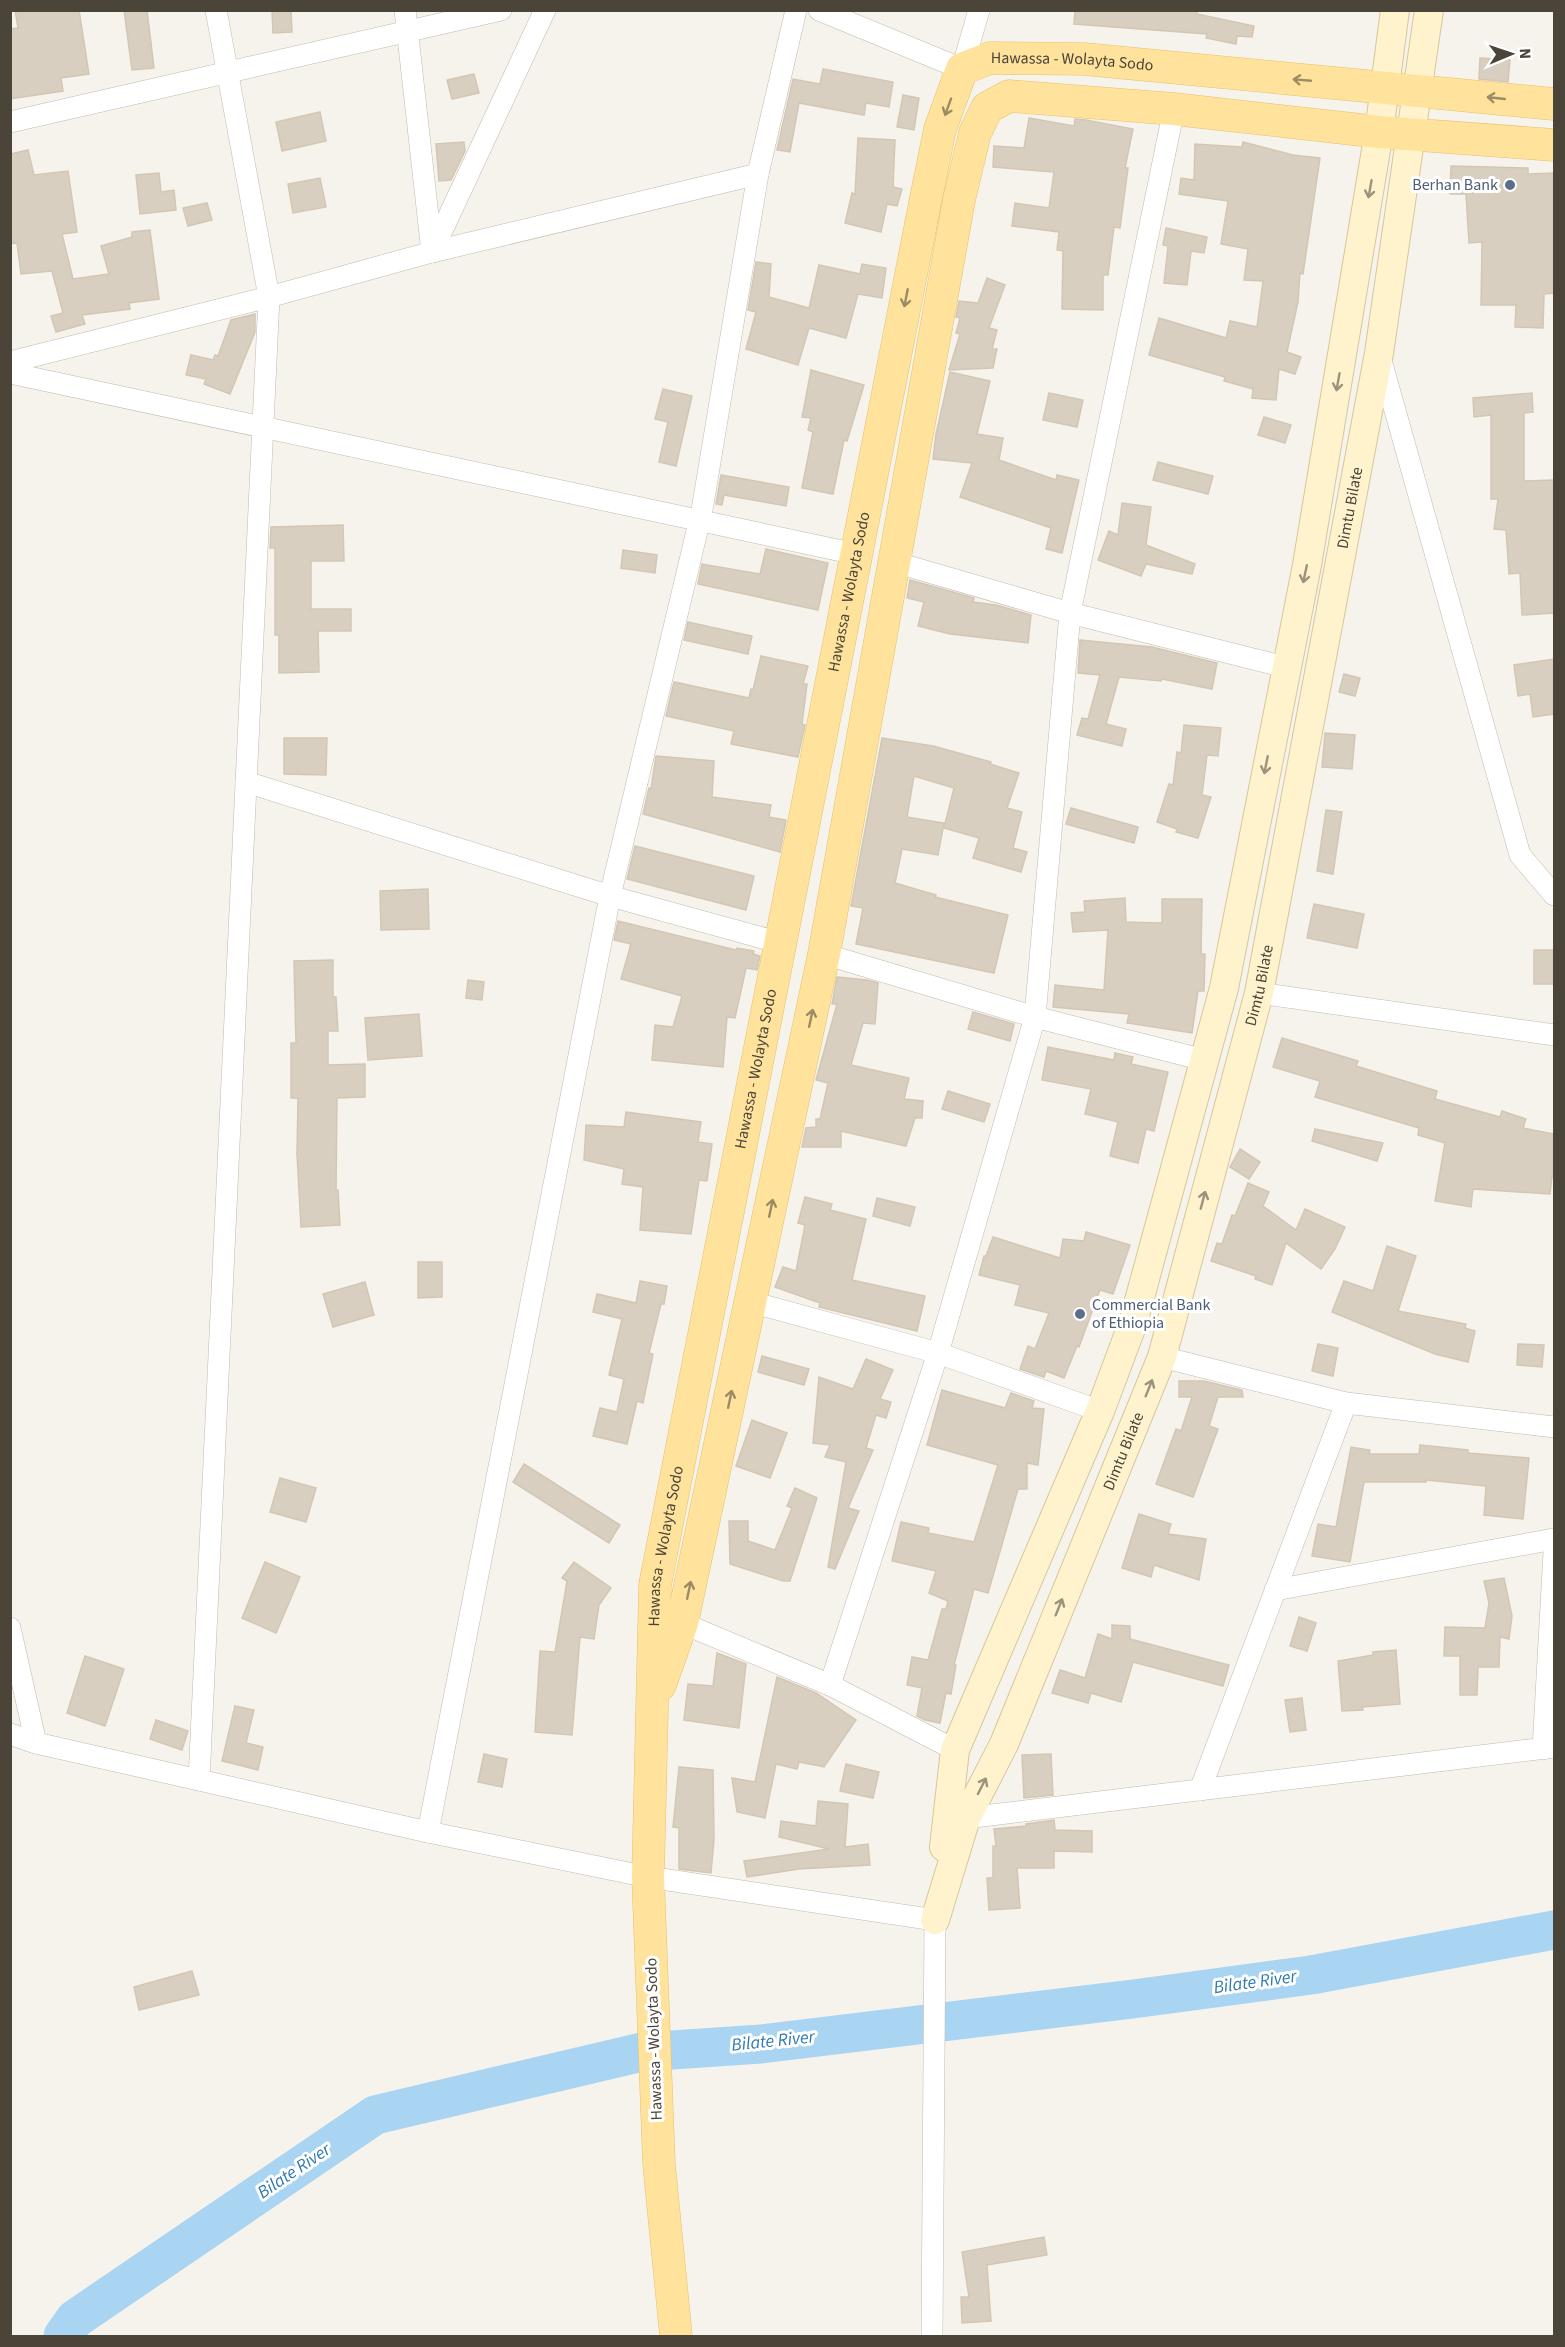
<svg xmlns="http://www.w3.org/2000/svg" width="1565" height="2347" font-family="'Source Sans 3',sans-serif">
  <rect width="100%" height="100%" fill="#f6f3ec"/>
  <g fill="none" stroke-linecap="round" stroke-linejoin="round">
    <!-- river -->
    <path stroke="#a9d4f2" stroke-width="39" d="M63,2336l12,-17 300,-204 267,-63 119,-8 372,-45 178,-24 243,-45"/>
  </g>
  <!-- building -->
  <g fill="#d8cfc1" stroke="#d3c7b4" stroke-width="1.5">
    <path d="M15,10h64l10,64 -28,4 2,13 -53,8v-70l8,-1z"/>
    <path d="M124,10h23l7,58 -22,2z"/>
    <path d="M272,10h19l1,22 -19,1z"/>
    <path d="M1075,10l122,1v3l57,12 -2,11 -15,-1 -1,8 -30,-6 1,-4 -133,-10z"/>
    <path d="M1480,58l30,2 -2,22 -29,-3z"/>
    <path d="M823,69l70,13 -4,25 -23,-4 -2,12 -65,-12 -9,49 -13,-2 16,-71 27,5z"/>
    <path d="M474,74l5,19 -27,6 -5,-19z"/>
    <path d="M903,95l16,3 -5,32 -17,-3z"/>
    <path d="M320,112l6,29 -44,10 -6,-29z"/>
    <path d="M1029,118l45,8 1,-7 11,1 47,9 -8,39h3l-8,60 -6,-1 -6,48h-5v35l-41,-1 1,-58 -6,-1 2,-18 -47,-6 3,-23 34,5 5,-36 -61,-5 1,-21 30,2z"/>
    <path d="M858,138l37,2 -2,47 9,2 -5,17 -10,-2 -6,28 -36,-9 7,-30 3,1z"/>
    <path d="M464,142l1,9 -14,29 -12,1 -3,-37z"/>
    <path d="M1243,142l50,13 27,3 -17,116 -3,-1 -2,29 -11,50 14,5 -6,17 -16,-5 -3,31 -24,-2 1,-9 -29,-8 1,-4 -76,-22 10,-37 67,20 4,-17 27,6 6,-46 -19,-1 4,-31 -27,-5 7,-43 -49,-7 2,-16 13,2 1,-36 47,3z"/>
    <path d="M28,150l6,25 34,-4 9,61 -15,2 11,45 36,-5 -8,-28 31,-9v-5l18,-2 9,69 -30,4 1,6 -48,6 3,9 -29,8 -5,-16 12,-3 -11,-42 -31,3 -4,-31 -7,1v-90z"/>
    <path d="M1451,166l77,2v6l26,-1v120l-10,1 -1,34 -28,-1 1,-22h-35l1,-63 -13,1 -3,-49h-16z"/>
    <path d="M159,173l2,19 13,-2 2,20 -36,4 -4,-39z"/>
    <path d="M320,178l6,29 -33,6 -5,-29z"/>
    <path d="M207,203l5,17 -24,6 -5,-18z"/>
    <path d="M1166,228l41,9 -3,16 -13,-2 -4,34 -23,-2 4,-37 -5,-1z"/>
    <path d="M756,262l15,2 -2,33 40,11 10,-43 41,9 2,-10 24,4 -4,30 -24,-4 -12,44 -37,-10 -11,37 -52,-16 10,-37 -8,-2z"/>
    <path d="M987,278l18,7 -16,43 8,2 -5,19h5l-4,19 -44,2 11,-36 -4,-1 4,-15 -4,-1 3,-16 19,2z"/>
    <path d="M255,314v18l-25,62 -26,-10 2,-5 -20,-4 5,-20 22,5 2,-5 3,1 13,-36z"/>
    <path d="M811,370l53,15 -17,56 -3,-1 -11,54 -31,-6 11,-56 -5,-2 3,-12 -9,-1z"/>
    <path d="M950,372l40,9 -13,53 26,4 -4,22 57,20 1,-5 22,5 -17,73 -16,-4 5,-21 -91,-31 12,-34 -39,-4 3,-25z"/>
    <path d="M663,389l29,7 -16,70 -17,-4 9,-40 -13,-3z"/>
    <path d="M1049,393l34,7 -6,27 -34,-7z"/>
    <path d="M1532,393l1,19 -9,1v68l30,-1v133l-32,2 -2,-42 -11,1 -3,-44 -12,-1 4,-30h-7v-84l-17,2 -1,-19z"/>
    <path d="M1264,417l27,8 -6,18 -27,-8z"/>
    <path d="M1158,462l55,14 -5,18 -55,-14z"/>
    <path d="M721,475l68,12 -3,19 -62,-11 -2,10 -6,-1z"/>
    <path d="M1122,503l29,4 -5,38 49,19 -3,10 -46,-10 -5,12 -43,-16 11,-29 9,4z"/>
    <path d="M343,525l1,36h-33v48h40v22h-33l1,41 -40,1v-38h-4v-87h-5l1,-21z"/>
    <path d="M766,549l62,14 -10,47 -120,-26 4,-20 58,10z"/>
    <path d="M623,550l34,5 -2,18 -34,-5z"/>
    <path d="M910,580l64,18 -1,4 23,3 35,10 -3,28 -78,-9 -32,-8 6,-24 -17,-4z"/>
    <path d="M688,622l64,14 -4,18 -64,-14z"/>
    <path d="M1080,640l72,7 65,16 -5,26 -50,-10 -1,2 -42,-4 -13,47 20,5 -4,17 -45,-11 5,-17 6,1 12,-44 -22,-2z"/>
    <path d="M761,656l47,10 -5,18h4l-5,40 3,1 -7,32 -67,-13 3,-13 -68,-15 8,-34 75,16 2,-9 2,1z"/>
    <path d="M1554,659v55l-21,3 -3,-23 -12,2 -4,-31z"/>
    <path d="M1344,674l16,4 -5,18 -16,-4z"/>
    <path d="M1184,725l37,3 -3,28 -11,-1 -5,40 9,2 -13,41 -22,-6 1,-3 -20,-7 12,-38 4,1 4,-33 4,1z"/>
    <path d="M1325,733l30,2 -3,34 -30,-2z"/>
    <path d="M284,738h43l-1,37 -42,-1z"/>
    <path d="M882,738l51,8 58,16 -1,2 29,9 -12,35 15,4 -9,36 14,4 -6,20 -48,-14 6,-20 -35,-10 10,-40 -40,-12 -7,41 37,6 -6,32 -36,-6 -7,34 41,12 -1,2 73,18 -14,58 -138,-29 7,-36 -12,-2z"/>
    <path d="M656,756l58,5 -2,36 59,8 -2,12 17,3 -6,32 -137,-38 6,-26 2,1z"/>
    <path d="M1071,808l67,19 -4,16 -68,-19z"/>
    <path d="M1326,810l16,2 -9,62 -16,-3z"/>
    <path d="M635,846l119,30 -8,34 -119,-31z"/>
    <path d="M428,889l1,40 -48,1 -1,-39z"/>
    <path d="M1125,898l1,24 36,1v-24h40l-1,55h4l-1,37h-6l-6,42 -65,-10 2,-9 -76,-7 2,-22 49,5 4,-60 -35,2 -2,-19 14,-1 -1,-11z"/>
    <path d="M1314,904l50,10 -7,34 -50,-10z"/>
    <path d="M618,921l118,29 1,-2 17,3 -1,3 7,2 -3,14 -11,-2 -11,50 -8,-1 -4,50 -71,-7 3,-35 18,2 9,-31 -61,-17 10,-35 -17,-4z"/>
    <rect x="1534" y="950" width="20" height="34"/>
    <path d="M333,960v37h3l2,34h-10v34l37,-1v33l-28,1 -1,92h2l2,35 -39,2 -4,-73 1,-56h-7v-55h5l-2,-82z"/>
    <path d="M837,977l30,3 11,3 -3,41 -12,-1 -12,42 58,13 -5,21 19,2 -1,17h-7l-9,28 -65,-15v16h-39l4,-19 10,-1v-8h4l8,-36 -12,-3 21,-76h-5z"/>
    <path d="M468,980l16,2 -2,18 -16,-2z"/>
    <path d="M973,1012l41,12 -4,17 -42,-12z"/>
    <path d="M419,1014l3,42 -54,4 -3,-42z"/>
    <path d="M1282,1038l76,23 -2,5 81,25 -2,8 65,18 2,-6 24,8 -3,9 31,6v43l-2,-1 -2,18 -77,-5 -2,18 -36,-6 10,-58 -27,-8 1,-7 -104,-31 5,-16 -47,-14z"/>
    <path d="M1048,1047l66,13 1,-7 18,4 -2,7 37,8 -14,59 -8,-2 -8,34 -28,-7 8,-34 -33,-8 6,-25 -49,-9z"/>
    <path d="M948,1091l42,13 -6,18 -42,-13z"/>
    <path d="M626,1112l75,10 -3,20 14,2 -5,37 -8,-1 -8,54 -51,-4 3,-43 -21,-3 2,-15 -40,-9 2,-35 38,2z"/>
    <path d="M1315,1129l68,14 -6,18 -65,-20z"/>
    <path d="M1240,1149l20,13 -11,17 -19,-12z"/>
    <path d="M1248,1183l21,9 -6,14 33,24 9,-21 40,18 -10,22 -14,20 -35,-26 -14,42 -17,-6 1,-3 -45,-15 6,-18 5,1 10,-29 3,1z"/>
    <path d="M805,1197l27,7 -2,6 36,9 -14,61 73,16 -8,35 -98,-24 1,-4 -45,-16 8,-20 13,4 9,-46 -7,-2z"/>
    <path d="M877,1198l38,9 -5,19 -37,-10z"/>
    <path d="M1086,1232l44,13 -17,49 -13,-4 -21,57 -2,-1 -13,32 -18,-7 -2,6 -24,-8 8,-23 7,3 14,-36 -34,-8 5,-20 -41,-10 5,-19h2l7,-19 67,21 3,-19 21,2z"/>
    <path d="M1387,1246l29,10 -18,55 68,13 -1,4 10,3 -7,31 -33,-8 -103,-42 12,-31 29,10z"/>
    <path d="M418,1262h24v35l-24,1z"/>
    <path d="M640,1281l27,5 -3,18h-3l-12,49 4,1 -10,49 -6,-2 -10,43 -34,-8 7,-28 17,4 7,-33 -15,-4 13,-56 -29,-7 4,-18 39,9z"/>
    <path d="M365,1282l9,33 -41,12 -10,-33z"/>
    <path d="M1318,1344l20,4 -5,28 -21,-5z"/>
    <path d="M1518,1344l26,1 -2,22 -25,-2z"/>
    <path d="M762,1356l47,13 -5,16 -46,-13z"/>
    <path d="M866,1359l27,11 -13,29 11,3 -5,16 -10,-3 -10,33 7,2 -25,58 11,3 -24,58 -7,-2 18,-105 -21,-5 5,-12 -17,-2 6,-66 34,12z"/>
    <path d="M1179,1381h25l38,9 1,7h-25l-9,29 9,3 -25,68 -37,-13 20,-55 5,2 11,-34h-13z"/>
    <path d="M942,1390l63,18 6,-15 23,8 -2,7 12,1 -6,56 -11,-2v26h-9l-30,104 -14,-4 -20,76h2l-5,29 -5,-1 -6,30 -15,-3 -8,-4 5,-28 -15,-3 5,-28 16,3 14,-51h4l2,-8 -19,-8 7,-22 -44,-10 9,-39 28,6 -1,5 46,9 24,-77 -71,-20z"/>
    <path d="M752,1420l35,13 -17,45 -34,-12z"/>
    <path d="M1420,1445l48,5v3l61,5 -6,61 -39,-4 2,-29 -60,-6v2h-62l-14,80 -38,-6 6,-32 18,3 15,-80 19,3 -1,4h50z"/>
    <path d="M524,1464l96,61 -11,18 -96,-61z"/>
    <path d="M280,1478l36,10 -10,34 -36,-10z"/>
    <path d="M795,1488l22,10 -27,83h-7l-53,-17 -1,-43h19v20l27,9 17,-42 -5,-2z"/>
    <path d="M1139,1514l32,10 -3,10 38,5 -7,41 -45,-15 -3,12 -29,-9z"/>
    <path d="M265,1562l35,15 -24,56 -34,-15z"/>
    <path d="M574,1562l37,26 -12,17 -5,34 -14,-2 -8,98 -37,-3 5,-81 15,1 12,-71 -5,-3z"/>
    <path d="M1504,1578l8,38 -3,23 -9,-2 -1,30h-21l-1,28h-17v-39h-16l1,-29 40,1 4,-25 -5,-22z"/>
    <path d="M1299,1617l17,6 -9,28 -17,-5z"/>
    <path d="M1112,1625l18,1v13l99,26 -6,21 -90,-24 -12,40 -30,-9 -3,10 -36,-10 8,-23 25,8 13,-44 14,5z"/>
    <path d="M1396,1650l4,54 -38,3 1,3 -21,1 -4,-50 35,-6v-3z"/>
    <path d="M717,1653l29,11 -7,64 -55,-8 4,-36 25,2z"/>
    <path d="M85,1656l39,13 -19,57 -38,-13z"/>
    <path d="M777,1677l39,16 40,27 -32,47 -25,-5 -2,7 -21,-5 -11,54 -28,-6 -5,-34 23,4z"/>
    <path d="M1302,1698l4,32 -16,2 -5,-32z"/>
    <path d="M235,1706l19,4 -8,33 17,4 -5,23 -36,-9z"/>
    <path d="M156,1720l32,11 -6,19 -32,-11z"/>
    <path d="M484,1754l23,5 -5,28 -24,-5z"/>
    <path d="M1051,1754l2,41 -29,3 -2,-43z"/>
    <path d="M846,1764l33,8 -6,26 -33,-7z"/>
    <path d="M679,1767l34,3 1,69 -3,34 -32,-4v-41l-6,-1z"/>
    <path d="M818,1801l30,3 -3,43 23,-3 2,21 -71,4 -52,8 -3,-16 85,-12 -50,-12 2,-16 35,5z"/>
    <path d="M1054,1820l1,10 37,1v21l-38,-1v17h-37l3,40 -31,2 -2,-32h6v-32h3l-2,-17 32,-3v-2z"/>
    <path d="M192,1971l7,24 -60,15 -5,-23z"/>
    <path d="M1044,2237l3,18 -60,10 4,56 -29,2 -1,-26h8l-7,-45z"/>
  </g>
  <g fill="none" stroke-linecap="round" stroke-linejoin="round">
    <!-- minor casing -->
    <g stroke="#c2bbae" stroke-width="22">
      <g id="minor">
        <path d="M405,10l27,242"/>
        <path d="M819,10l143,59 17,-59"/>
        <path d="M10,122l491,-112"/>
        <path d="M432,252l113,-242"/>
        <path d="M1380,357l140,498 34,40"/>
        <path d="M10,362l259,-65 163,-45 326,-78"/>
        <path d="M10,373l846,181"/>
        <path d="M894,562l176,51 215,54"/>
        <path d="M246,782l364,114 171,47"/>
        <path d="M824,954l211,63 169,43"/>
        <path d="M1259,993l295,42"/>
        <path d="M751,1302l187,51 162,58"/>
        <path d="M1162,1357l184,46 208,24"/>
        <path d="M1275,1590l279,-51"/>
        <path d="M682,1623l148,62 125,65"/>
        <path d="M10,1628l26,115"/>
        <path d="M830,1685l108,-332 97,-336 35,-404 104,-504"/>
        <path d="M10,1734l26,9 392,89 220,45 287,43 -3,416"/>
        <path d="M1543,1749l11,-197"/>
        <path d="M199,1780l70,-1483 -53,-287"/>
        <path d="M1200,1790l146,-387"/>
        <path d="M966,1818l588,-71"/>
        <path d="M428,1832l182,-936 92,-386 56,-336 38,-164"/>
      </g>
    </g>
    <!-- secondary casing -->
    <g stroke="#d6c79b" stroke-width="30">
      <g id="secondary">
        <path d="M944,1847l11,-97 145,-339 33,-88 91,-335 83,-423 72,-433 16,-122"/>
        <path id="s1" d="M935,1920l31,-102 38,-74 158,-387 97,-364 120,-640 50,-343"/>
      </g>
    </g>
    <!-- primary casing -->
    <g stroke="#e6c16a" stroke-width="33">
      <g id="primary">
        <path d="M660,1685l22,-62 142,-669 135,-754 16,-67 12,-25 22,-12 165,13 205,23 175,13"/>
        <path id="s2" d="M676,2336l-17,-172 -11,-287 7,-292 270,-1382 15,-74 22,-60 28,-11 94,1 470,45"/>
      </g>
    </g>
    <!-- minor -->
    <use href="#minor" stroke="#fff" stroke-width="21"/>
    <!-- secondary -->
    <use href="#secondary" stroke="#fff3cd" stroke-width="28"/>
    <!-- primary -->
    <use href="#primary" stroke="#ffe39c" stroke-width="32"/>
  </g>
  <!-- one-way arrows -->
  <defs><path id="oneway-shaft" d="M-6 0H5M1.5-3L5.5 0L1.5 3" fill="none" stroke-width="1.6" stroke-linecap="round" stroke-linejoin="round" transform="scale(1.5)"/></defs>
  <g stroke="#9c8c66">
    <use href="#oneway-shaft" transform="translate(1302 80) rotate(-175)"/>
    <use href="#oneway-shaft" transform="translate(1496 98) rotate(-174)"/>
    <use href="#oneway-shaft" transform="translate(948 107) rotate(110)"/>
    <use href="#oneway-shaft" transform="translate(906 298) rotate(101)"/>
    <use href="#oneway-shaft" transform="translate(811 1018) rotate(-78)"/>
    <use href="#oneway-shaft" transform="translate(771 1208) rotate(-78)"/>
    <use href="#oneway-shaft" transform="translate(730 1399) rotate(-78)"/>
    <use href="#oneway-shaft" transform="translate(689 1590) rotate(-78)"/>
  </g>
  <g stroke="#9c937c">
    <use href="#oneway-shaft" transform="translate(1370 189) rotate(100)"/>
    <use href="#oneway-shaft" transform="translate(1338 382) rotate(100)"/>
    <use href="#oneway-shaft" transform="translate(1305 574) rotate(102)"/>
    <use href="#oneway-shaft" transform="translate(1266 765) rotate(101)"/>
    <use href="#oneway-shaft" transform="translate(1203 1200) rotate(-75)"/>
    <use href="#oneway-shaft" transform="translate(1149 1388) rotate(-68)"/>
    <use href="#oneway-shaft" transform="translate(1059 1607) rotate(-68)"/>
    <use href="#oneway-shaft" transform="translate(982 1786) rotate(-63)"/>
  </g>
  <!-- markers -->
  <g fill="#5c6f8a" stroke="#fff" stroke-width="2">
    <circle cx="1510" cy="185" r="6"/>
    <circle cx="1080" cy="1314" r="6"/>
  </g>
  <g text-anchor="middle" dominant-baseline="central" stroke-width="6" stroke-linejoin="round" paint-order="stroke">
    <!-- street labels -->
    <g font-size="16" fill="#4b4439" stroke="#fff">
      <text stroke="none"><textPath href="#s2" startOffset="2412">Hawassa - Wolayta Sodo</textPath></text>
      <text stroke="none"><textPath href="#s1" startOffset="1478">Dimtu Bilate</textPath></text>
      <text stroke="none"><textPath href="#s2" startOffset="1764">Hawassa - Wolayta Sodo</textPath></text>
      <text stroke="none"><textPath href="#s1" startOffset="992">Dimtu Bilate</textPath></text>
      <text stroke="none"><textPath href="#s2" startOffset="1278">Hawassa - Wolayta Sodo</textPath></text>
      <text stroke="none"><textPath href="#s1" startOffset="506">Dimtu Bilate</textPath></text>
      <text stroke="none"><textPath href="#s2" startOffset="792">Hawassa - Wolayta Sodo</textPath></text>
      <text transform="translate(654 2039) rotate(-92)">Hawassa - Wolayta Sodo</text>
    </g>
    <!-- service labels -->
    <g font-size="16" fill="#4e5e75" stroke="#fff" text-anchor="end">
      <text x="1498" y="185">Berhan Bank</text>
      <text x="1092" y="1305" text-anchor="start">Commercial Bank<tspan x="1092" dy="18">of Ethiopia</tspan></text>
    </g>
    <!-- water labels -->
    <g font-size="18" font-style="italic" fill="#2e7ab2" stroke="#fff">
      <text transform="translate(1255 1982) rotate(-8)">Bilate River</text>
      <text transform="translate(773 2041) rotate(-6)">Bilate River</text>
      <text transform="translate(294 2171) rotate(-34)">Bilate River</text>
    </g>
  </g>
  <!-- border -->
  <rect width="1565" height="2347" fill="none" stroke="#4b4439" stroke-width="24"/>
  <!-- north arrow -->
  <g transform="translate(1511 54) rotate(88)" stroke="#ffffff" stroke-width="4.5" paint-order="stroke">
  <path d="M0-4.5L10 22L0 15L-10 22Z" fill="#4b4439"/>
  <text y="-9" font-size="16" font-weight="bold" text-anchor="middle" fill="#4b4439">N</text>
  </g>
</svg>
